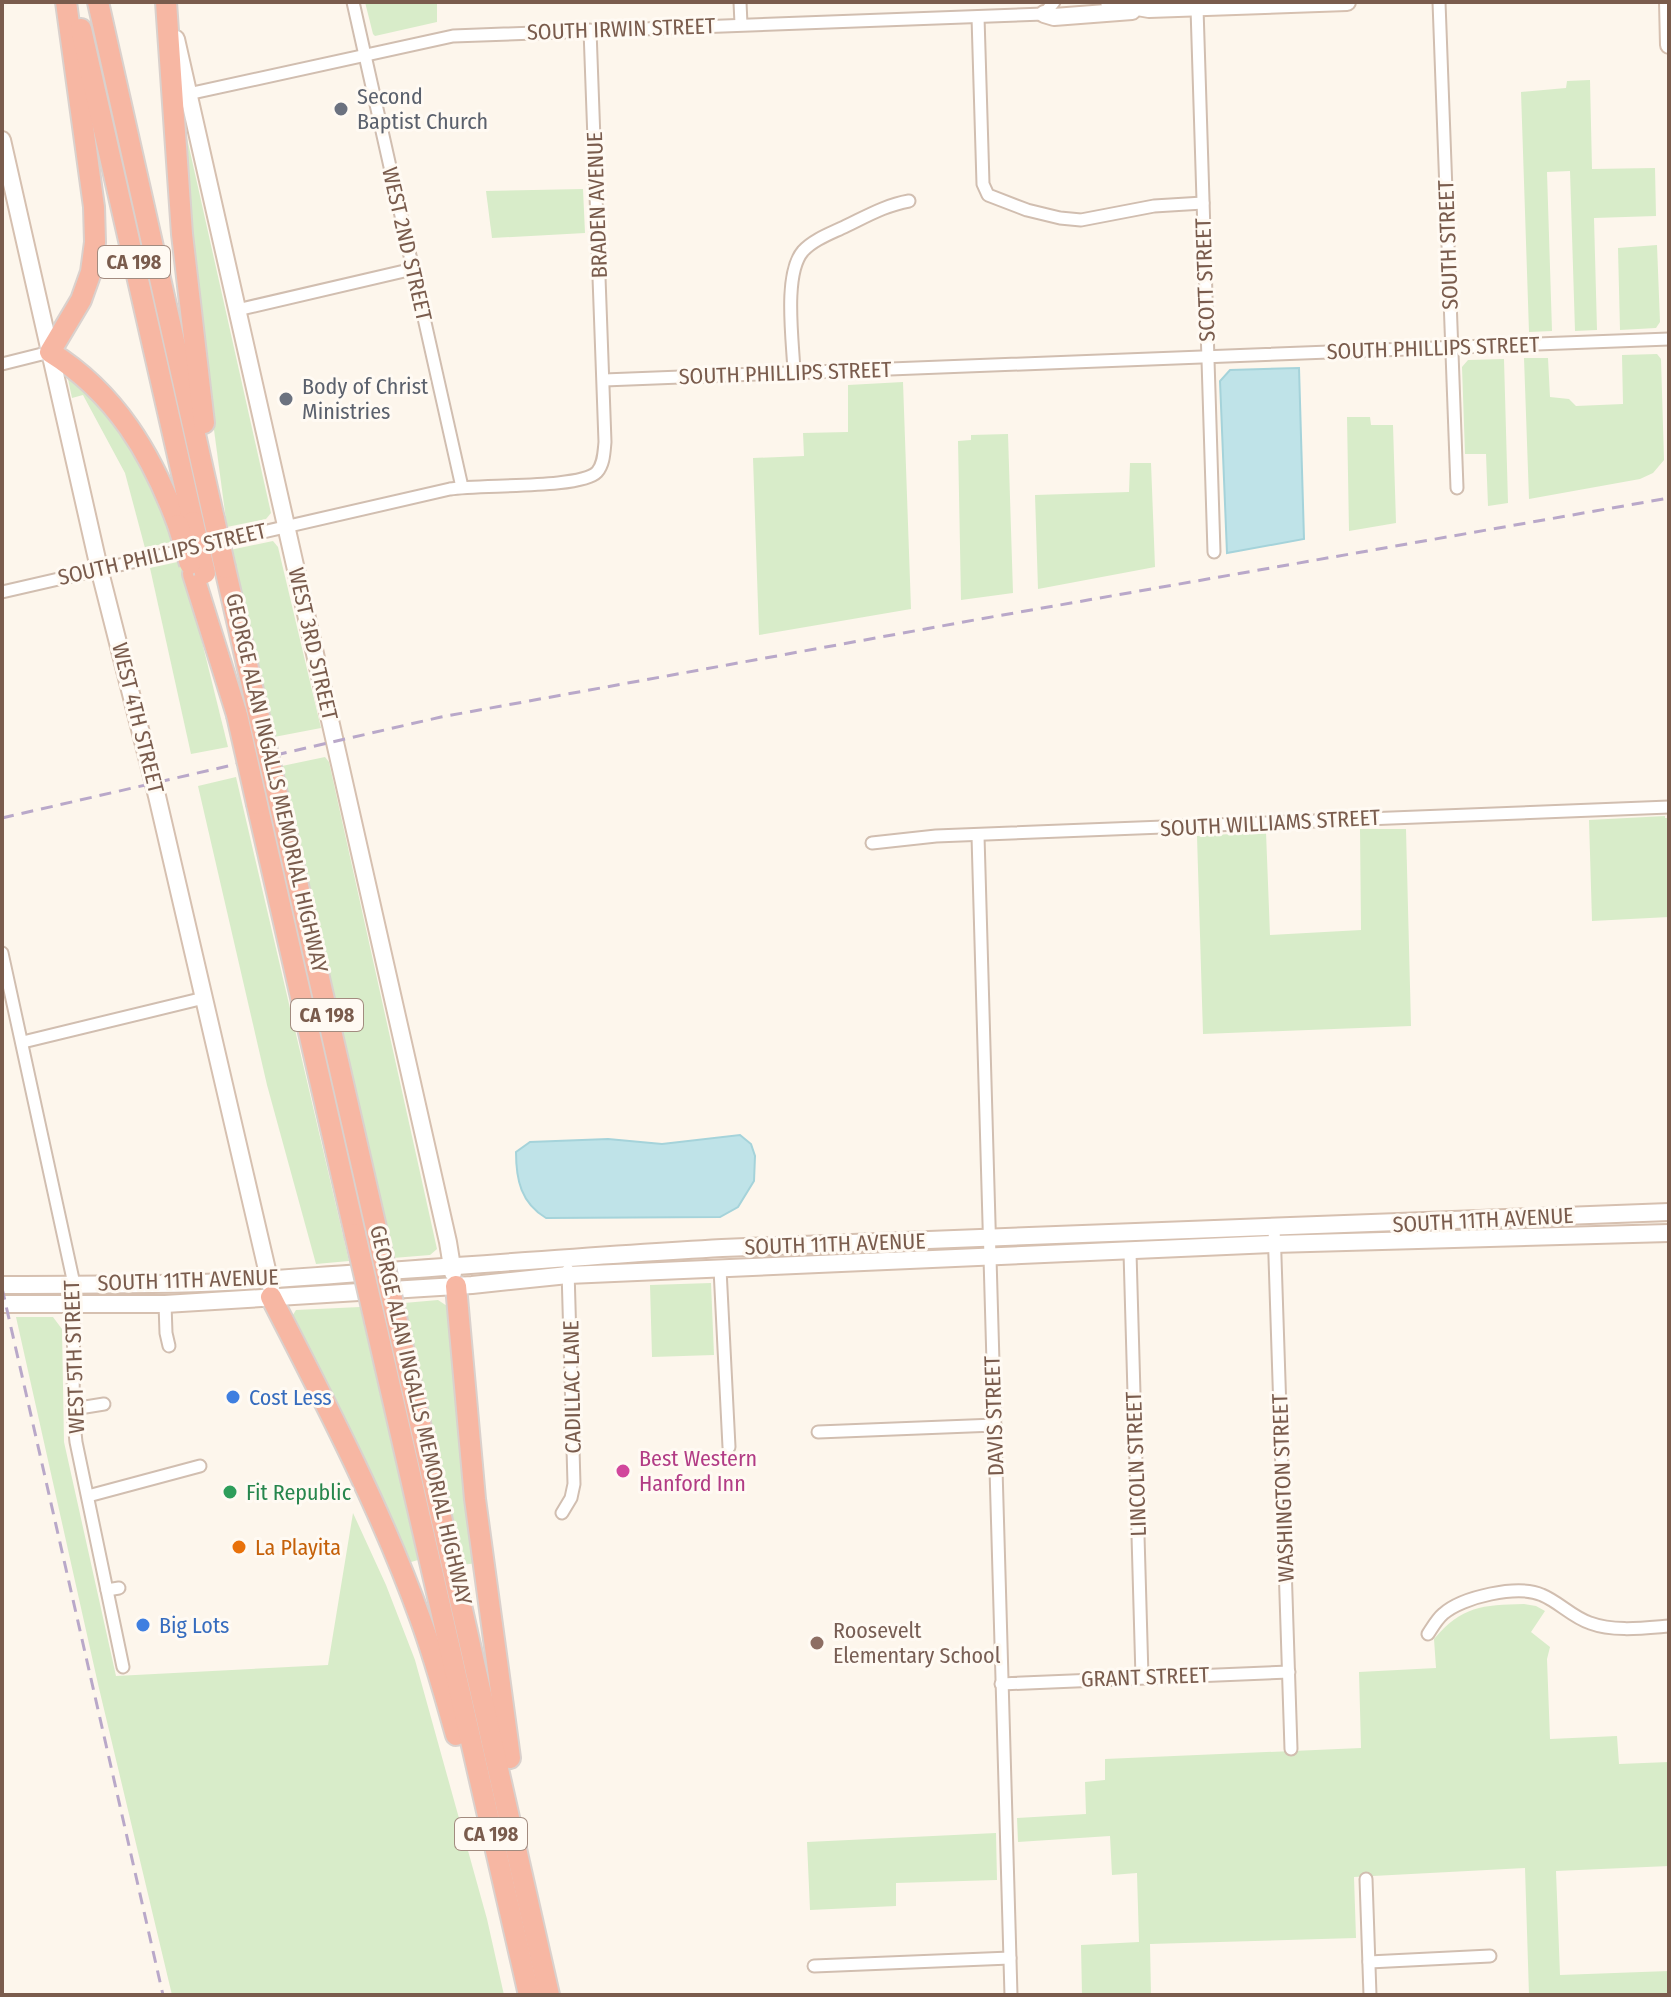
<svg xmlns="http://www.w3.org/2000/svg" width="1671" height="1997" font-family="'Fira Sans Condensed',sans-serif">
  <rect width="100%" height="100%" fill="#fdf6ec"/>
  <!-- green -->
  <g fill="#d8ecc9">
    <path d="M365,2h72v20l-62,14 -2,-2z"/>
    <path d="M1590,80l2,89 63,-1 1,48 -62,2 3,112 -22,1 -5,-160 -23,1 5,159 -23,1 -8,-240 45,-4 1,-7z"/>
    <path d="M187,138l84,375 -5,6 -39,8 -29,-217 -16,-171z"/>
    <path d="M583,189l2,44 -93,5 -6,-47z"/>
    <path d="M1657,245l3,77 -4,6 -36,2 -2,-82z"/>
    <path d="M1657,354l4,5 3,101 -11,13 -13,6 -111,20 -5,-141h24l2,39 19,2 7,7 47,-2 -1,-49z"/>
    <path d="M1504,359l4,144 -20,3 -2,-52h-21l-3,-87 6,-7z"/>
    <path d="M72,377l33,33 50,74 20,57 -30,7 -20,-75 -42,-78 -11,3 -4,-19z"/>
    <path d="M903,382l8,227 -152,26 -6,-177 51,-2 -1,-23 45,-1v-47z"/>
    <path d="M1347,417h23l1,8h22l3,98 -47,8z"/>
    <path d="M1008,434l5,159 -52,7 -3,-159 13,-1v-5z"/>
    <path d="M1130,463h21l4,104 -117,22 -3,-94 94,-3z"/>
    <path d="M273,541l5,6 43,181 -47,9 -44,-187z"/>
    <path d="M182,561l46,186 -37,7 -41,-186z"/>
    <path d="M325,757l4,5 108,487 -7,6 -37,3 -111,-492z"/>
    <path d="M236,777l113,484 -33,3 -49,-179 -69,-299z"/>
    <path d="M1665,816v2h4v99l-77,4 -3,-101z"/>
    <path d="M1360,829h46l5,197 -208,8 -6,-198 69,-4 4,103 91,-5z"/>
    <path d="M711,1283l3,72 -62,2 -2,-72z"/>
    <path d="M438,1300l9,6 3,9 28,248 -17,2 -57,-262z"/>
    <path d="M360,1307l58,253 -14,4 -113,-246 5,-8z"/>
    <path d="M16,1317h37l9,12 2,113 52,234 212,-11 25,-152 33,72 29,75 72,259 17,76h-332l-74,-311z"/>
    <path d="M1524,1604l12,2 9,5 -14,21 19,15 -3,12 3,80 67,-3 2,28 50,-2v104l-113,5 4,104 109,-4v24h-140l-4,-127 -171,9 2,61 -206,6 1,51h-69l-1,-50 58,-3 -2,-69 -25,2 -2,-39 -92,6 -1,-24 69,-4 -1,-32 20,-2v-21l256,-11 -2,-76 77,-4 -2,-29c28,-33 48,-34 90,-35z"/>
    <path d="M996,1833l1,47 -101,3v23l-86,4 -3,-68z"/>
  </g>
  <!-- water -->
  <g fill="#bfe3e8" stroke="#a5d3da" stroke-width="2">
    <path d="M1299,368l5,171 -77,14 -7,-172 10,-11z"/>
    <path d="M740,1135l11,9 4,12 -1,25 -16,26 -18,10 -174,1c-25,-15 -30,-38 -30,-66l14,-10 78,-3 54,5z"/>
  </g>
  <g fill="none" stroke-linecap="round" stroke-linejoin="round">
    <!-- street casing -->
    <g stroke="#d1beb0" stroke-width="15">
      <g id="street">
        <path d="M353,2l109,485"/>
        <path d="M740,2l1,22"/>
        <path d="M1439,2l18,486"/>
        <path d="M1197,8l17,544"/>
        <path d="M978,17l5,167 5,11 39,15 33,8 21,2 73,-14 49,-3"/>
        <path d="M188,94l265,-58 591,-22 10,-12"/>
        <path d="M237,310l176,-41"/>
        <path d="M2,364l48,-12"/>
        <path d="M794,372c-1,-30 -11,-98 9,-121 11,-12 29,-18 43,-25 21,-10 40,-21 63,-25"/>
        <path d="M604,380l1065,-41"/>
        <path d="M2,592l448,-103c29,-5 131,0 147,-17 7,-8 7,-20 8,-30l-15,-412"/>
        <path d="M978,836l33,1159"/>
        <path d="M872,843l64,-7 733,-29"/>
        <path d="M2,953l72,331 -1,130 3,28 47,225"/>
        <path d="M23,1042l181,-44"/>
        <path d="M1274,1227l17,522"/>
        <path d="M1130,1252l12,425"/>
        <path d="M720,1269l9,178"/>
        <path d="M165,1304l1,29 3,13"/>
        <path d="M73,1409l31,-5"/>
        <path d="M818,1432l177,-7"/>
        <path d="M88,1496l112,-30"/>
        <path d="M562,1513l9,-15 3,-14 -6,-214"/>
        <path d="M107,1590l12,-2"/>
        <path d="M1428,1634c4,-6 9,-15 15,-20 19,-17 75,-30 99,-19 17,7 30,22 48,28 24,9 54,5 79,3"/>
        <path d="M1001,1684l288,-12"/>
        <path d="M1366,1879l4,116"/>
        <path d="M1369,1962l121,-6"/>
        <path d="M814,1966l196,-8"/>
      </g>
    </g>
    <!-- secondary casing -->
    <g stroke="#d6c0b0" stroke-width="20">
      <g id="secondary">
        <path d="M1109,2l40,7 198,-7"/>
        <path d="M1668,2l1,43"/>
        <path d="M1044,14l10,3 78,-6"/>
        <path d="M176,39l272,1203 5,31"/>
        <path d="M2,140l97,428 58,228 114,491"/>
        <path d="M2,1285c81,-1 162,1 243,-4 159,-10 318,-24 477,-33 316,-15 631,-22 947,-36"/>
        <path d="M2,1304h163l307,-19 96,-10 706,-31 395,-11"/>
      </g>
    </g>
    <!-- highway casing -->
    <g stroke="#dad1cd" stroke-width="24">
      <g id="highway">
        <path d="M66,2l28,205 1,35 -4,30 -10,28 -31,52c66,41 102,103 128,173"/>
        <path d="M98,2l116,517"/>
        <path d="M166,2l16,232 22,189"/>
        <path d="M81,29l112,493"/>
        <path d="M225,568l32,140"/>
        <path d="M193,574l44,141"/>
        <path d="M278,798l99,434"/>
        <path d="M257,804l98,430"/>
        <path d="M456,1286l19,213 35,259"/>
        <path d="M271,1297c53,103 110,212 149,321 14,38 25,78 36,117"/>
        <path d="M396,1317l153,678"/>
        <path d="M375,1321l154,674"/>
      </g>
    </g>
    <!-- street -->
    <use href="#street" stroke="#fff" stroke-width="11"/>
    <!-- secondary -->
    <use href="#secondary" stroke="#fff" stroke-width="16"/>
    <!-- highway -->
    <use href="#highway" stroke="#f7b7a3" stroke-width="20"/>
    <!-- rail -->
    <g stroke="#b9a8c9" stroke-width="3" stroke-dasharray="12 8" stroke-linecap="butt">
      <path d="M2,818l439,-101 539,-98 689,-121"/>
      <path d="M2,1288l161,707"/>
    </g>
    <!-- highway-bridge casing -->
    <g stroke="#dad1cd" stroke-width="24" stroke-linecap="butt">
      <g id="highway-bridge">
        <path d="M214,519l11,49"/>
        <path d="M193,522l12,51"/>
        <path d="M178,525l12,39"/>
        <path d="M257,708l21,90"/>
        <path d="M237,715l20,89"/>
        <path d="M377,1232l19,85"/>
        <path d="M355,1234l20,87"/>
      </g>
    </g>
    <!-- highway-bridge -->
    <use href="#highway-bridge" stroke="#f7b7a3" stroke-width="20"/>
  </g>
  <!-- markers -->
  <g fill="#6b7280" stroke="#fffaf3" stroke-width="3">
    <circle cx="341" cy="109" r="8"/>
    <circle cx="286" cy="399" r="8"/>
  </g>
  <g fill="#3f7fe0" stroke="#fffaf3" stroke-width="3">
    <circle cx="233" cy="1397" r="8"/>
    <circle cx="143" cy="1625" r="8"/>
  </g>
  <circle fill="#d1479c" stroke="#fffaf3" stroke-width="3" cx="623" cy="1471" r="8"/>
  <circle fill="#2e9e5b" stroke="#fffaf3" stroke-width="3" cx="230" cy="1492" r="8"/>
  <circle fill="#e8710a" stroke="#fffaf3" stroke-width="3" cx="239" cy="1547" r="8"/>
  <circle fill="#8d6e63" stroke="#fffaf3" stroke-width="3" cx="817" cy="1643" r="8"/>
  <g text-anchor="middle" dominant-baseline="central" stroke-width="6" stroke-linejoin="round" paint-order="stroke">
    <!-- shield labels -->
    <g fill="#fffaf3" stroke="#a28b7f" stroke-width="2">
      <rect x="98" y="246" width="72" height="32" rx="6"/>
      <rect x="291" y="999" width="72" height="32" rx="6"/>
      <rect x="455" y="1818" width="72" height="32" rx="6"/>
    </g>
    <g font-size="20" font-weight="bold" fill="#7a5c4d">
      <text x="134" y="262">CA 198</text>
      <text x="327" y="1015">CA 198</text>
      <text x="491" y="1834">CA 198</text>
    </g>
    <!-- street labels -->
    <g font-size="22" fill="#7a5c4d" stroke="#fffaf3">
      <text transform="translate(621 29) rotate(-2)">SOUTH IRWIN STREET</text>
      <text transform="translate(597 205) rotate(-92)">BRADEN AVENUE</text>
      <text transform="translate(407 244) rotate(77)">WEST 2ND STREET</text>
      <text transform="translate(1448 245) rotate(-92)">SOUTH STREET</text>
      <text transform="translate(1205 280) rotate(-92)">SCOTT STREET</text>
      <text transform="translate(1433 348) rotate(-2)">SOUTH PHILLIPS STREET</text>
      <text transform="translate(785 373) rotate(-2)">SOUTH PHILLIPS STREET</text>
      <text transform="translate(162 554) rotate(-13)">SOUTH PHILLIPS STREET</text>
      <text transform="translate(313 644) rotate(77)">WEST 3RD STREET</text>
      <text transform="translate(138 718) rotate(76)">WEST 4TH STREET</text>
      <text transform="translate(277 783) rotate(77)">GEORGE ALAN INGALLS MEMORIAL HIGHWAY</text>
      <text transform="translate(1270 823) rotate(-3)">SOUTH WILLIAMS STREET</text>
      <text transform="translate(1483 1220) rotate(-3)">SOUTH 11TH AVENUE</text>
      <text transform="translate(835 1244) rotate(-2)">SOUTH 11TH AVENUE</text>
      <text transform="translate(188 1280) rotate(-2)">SOUTH 11TH AVENUE</text>
      <text transform="translate(74 1357) rotate(-92)">WEST 5TH STREET</text>
      <text transform="translate(572 1387) rotate(-91)">CADILLAC LANE</text>
      <text transform="translate(421 1415) rotate(77)">GEORGE ALAN INGALLS MEMORIAL HIGHWAY</text>
      <text transform="translate(994 1416) rotate(-92)">DAVIS STREET</text>
      <text transform="translate(1136 1464) rotate(-92)">LINCOLN STREET</text>
      <text transform="translate(1283 1488) rotate(-92)">WASHINGTON STREET</text>
      <text transform="translate(1145 1677) rotate(-2)">GRANT STREET</text>
    </g>
    <!-- worship labels -->
    <g font-size="22" fill="#5b616d" stroke="#fffaf3" text-anchor="start">
      <text x="357" y="96">Second<tspan x="357" dy="25">Baptist Church</tspan></text>
      <text x="302" y="386">Body of Christ<tspan x="302" dy="25">Ministries</tspan></text>
    </g>
    <!-- shop labels -->
    <g font-size="22" fill="#366cbe" stroke="#fffaf3" text-anchor="start">
      <text x="249" y="1397">Cost Less</text>
      <text x="159" y="1625">Big Lots</text>
    </g>
    <!-- hotel labels -->
    <g font-size="22" fill="#b23c85" stroke="#fffaf3" text-anchor="start">
      <text x="639" y="1458">Best Western<tspan x="639" dy="25">Hanford Inn</tspan></text>
    </g>
    <!-- leisure labels -->
    <g font-size="22" fill="#27864d" stroke="#fffaf3" text-anchor="start">
      <text x="246" y="1492">Fit Republic</text>
    </g>
    <!-- food labels -->
    <g font-size="22" fill="#c56008" stroke="#fffaf3" text-anchor="start">
      <text x="255" y="1547">La Playita</text>
    </g>
    <!-- education labels -->
    <g font-size="22" fill="#785e54" stroke="#fffaf3" text-anchor="start">
      <text x="833" y="1630">Roosevelt<tspan x="833" dy="25">Elementary School</tspan></text>
    </g>
  </g>
  <!-- border -->
  <rect width="1671" height="1997" fill="none" stroke="#7a5c4d" stroke-width="8"/>
</svg>
